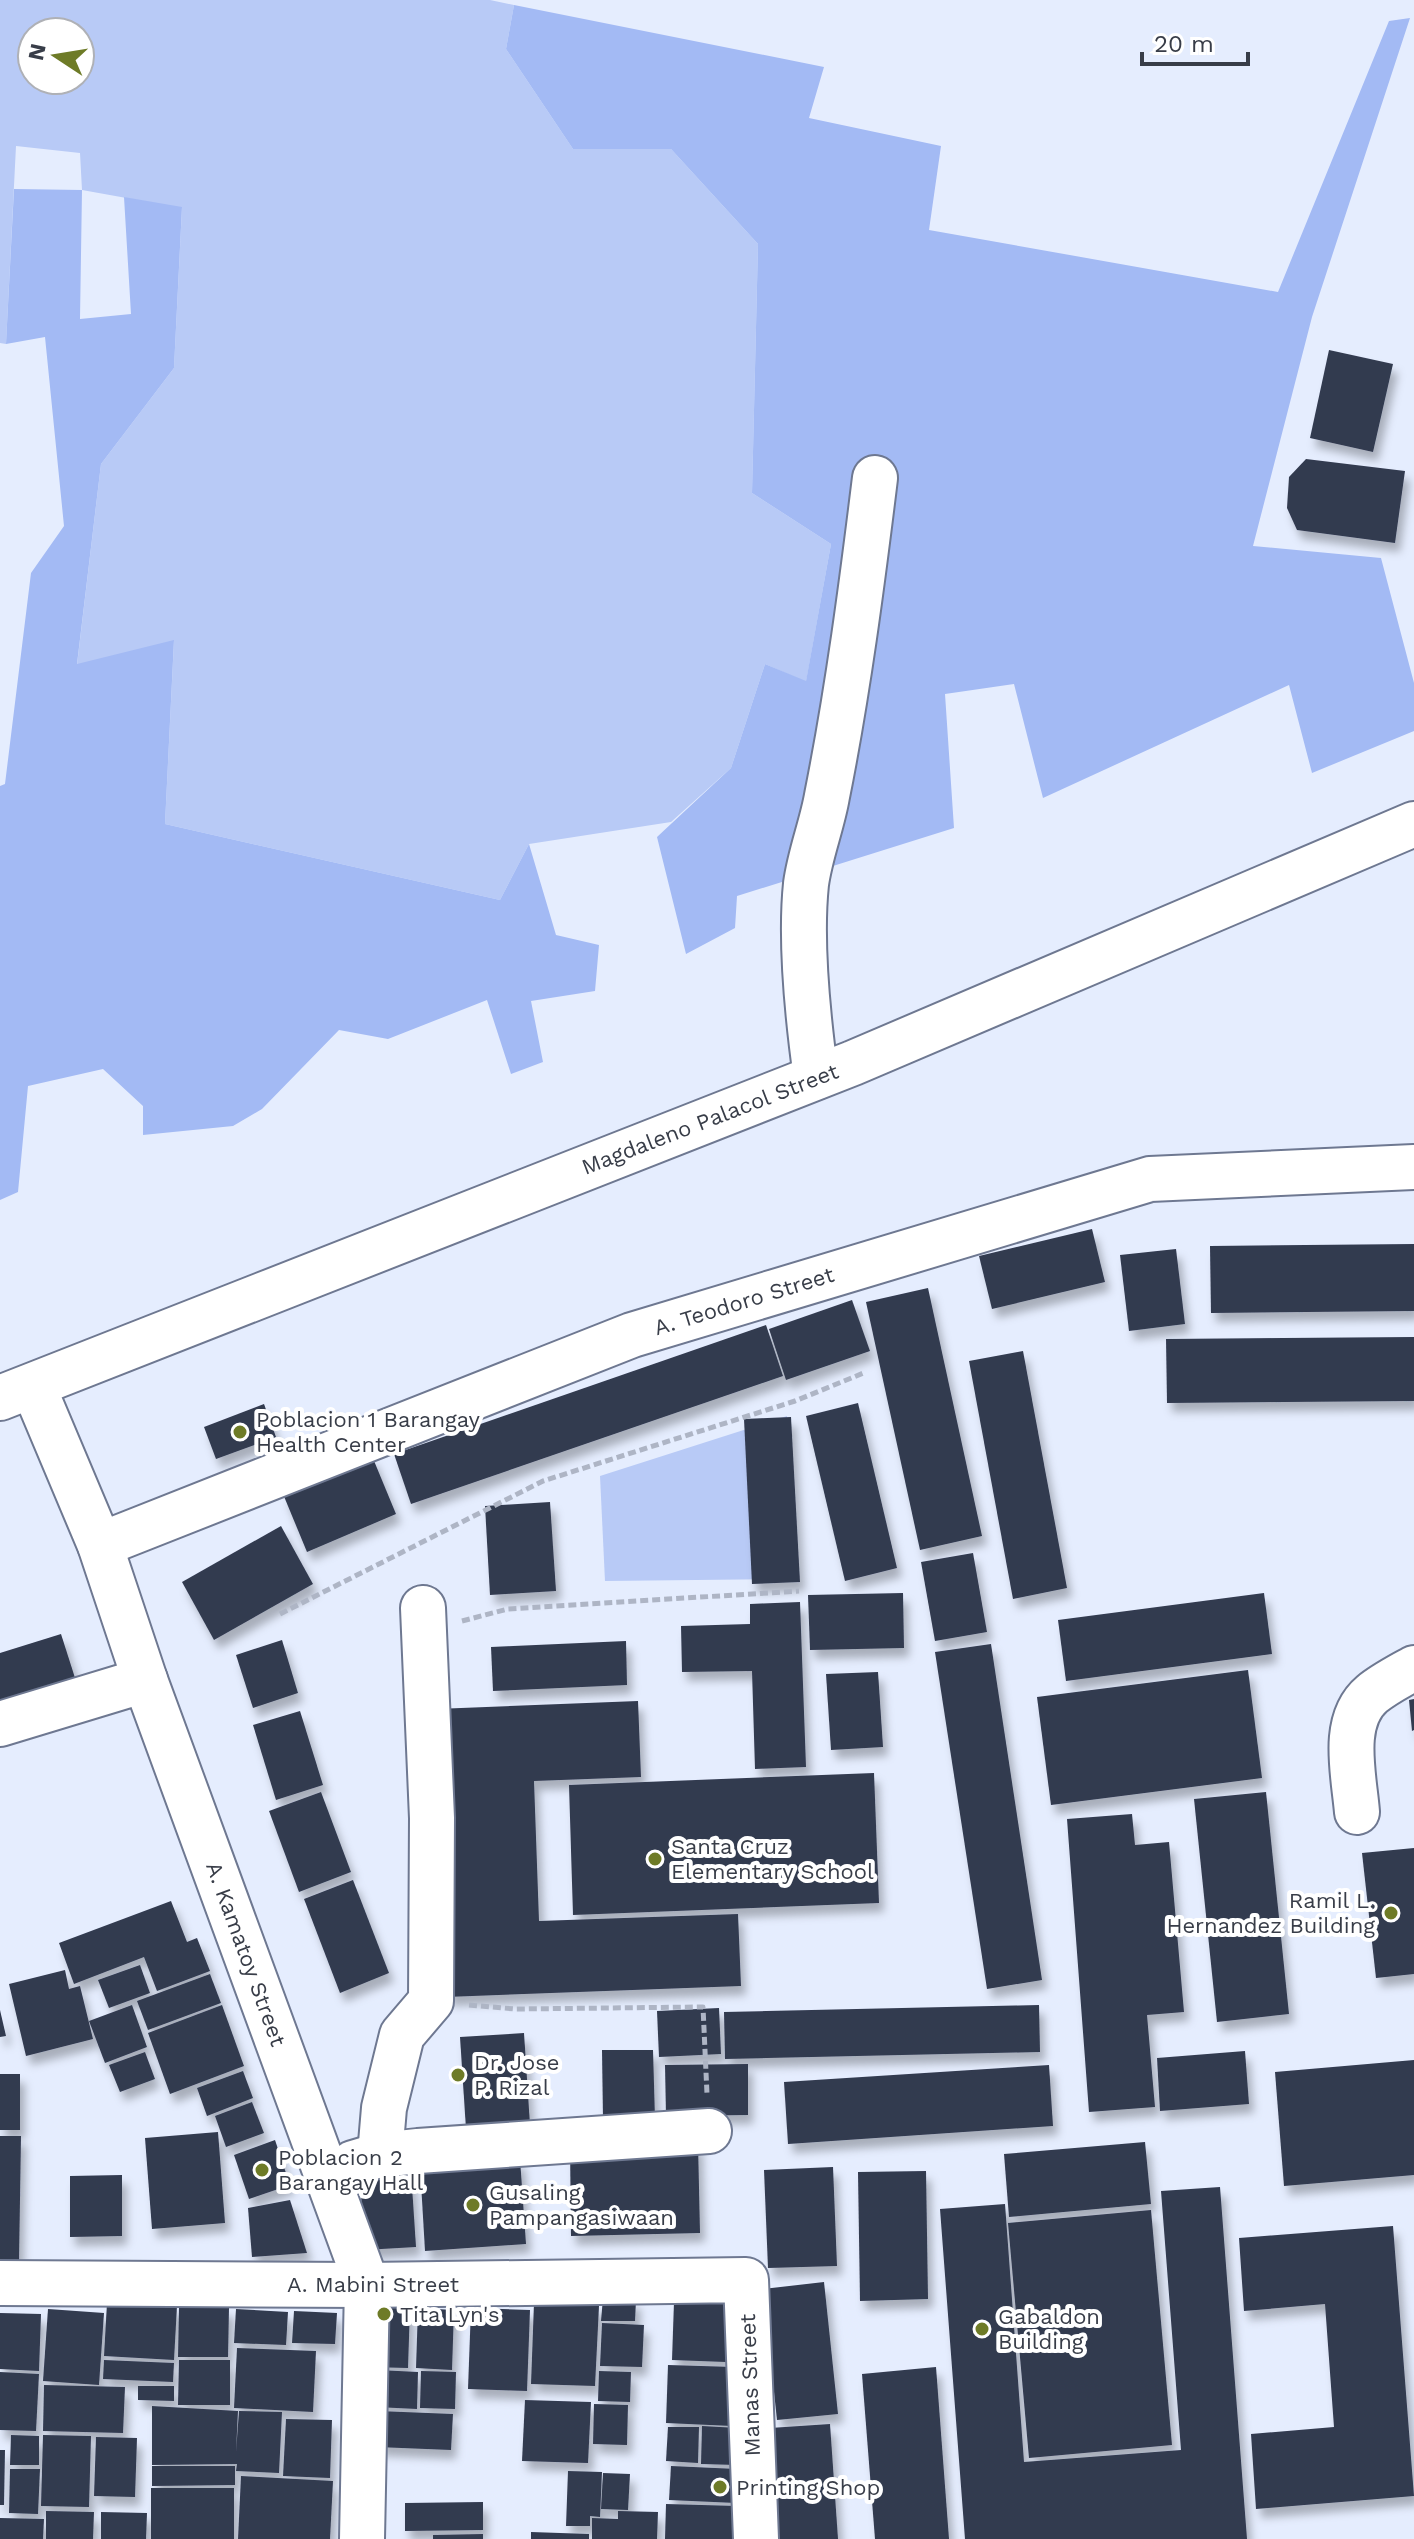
<svg xmlns="http://www.w3.org/2000/svg" width="1414" height="2539" font-family="'Work Sans',sans-serif">
  <defs>
    <filter id="shadow"><feDropShadow dx="5" dy="9" stdDeviation="4" flood-color="#0004"/></filter>
  </defs>
  <rect width="100%" height="100%" fill="#e5edfe"/>
  <!-- green -->
  <g fill="#b8caf6" fill-rule="evenodd">
    <path d="M0,0h490l24,5 -8,44 67,100h98l87,95 -6,249 79,51 -25,138 -41,-18 -34,104 -60,54 -142,22 -29,56 -335,-76 9,-183 -97,24 24,-201 73,-96 8,-160 -100,-18 -2,-37 -64,-7 -10,198 -6,-1zM32,32h48v48h-48z"/>
    <path d="M787,1416l-4,163 -178,2 -5,-105z"/>
  </g>
  <!-- forest -->
  <g fill="#a3baf4">
    <path d="M514,5l310,62 -15,51 132,28 -12,84 349,62 111,-271 21,-3 -98,299 -59,229 128,12 33,125v48l-102,42 -23,-88 -246,113 -29,-114 -69,10 9,134 -217,68 -2,32 -49,26 -29,-117 74,-69 34,-104 41,17 25,-137 -79,-51 6,-249 -87,-95h-98l-67,-100z"/>
    <path d="M14,189l68,1 -2,129 51,-5 -7,-117 58,10 -8,161 -73,96 -24,200 97,-24 -9,184 335,76 29,-56 27,91 43,10 -4,46 -64,10 12,61 -32,12 -24,-74 -99,39 -49,-9 -77,79 -29,17 -90,9v-29l-40,-37 -75,17 -10,106 -18,8v-414l5,-2 26,-211 33,-47 -19,-189 -39,7z"/>
  </g>
  <!-- building -->
  <g fill="#323a50" filter="url(#shadow)">
    <path d="M1329,350l64,14 -20,88 -63,-14z"/>
    <path d="M1306,459l99,12 -10,72 -98,-13 -10,-22 2,-31z"/>
    <path d="M1092,1229l13,53 -113,27 -13,-53z"/>
    <path d="M1414,1244v67l-203,2 -1,-67z"/>
    <path d="M1176,1249l9,75 -56,7 -9,-76z"/>
    <path d="M928,1288l54,248 -62,14 -54,-248z"/>
    <path d="M852,1300l18,51 -84,29 -17,-51z"/>
    <path d="M766,1325l17,51 -372,128 -17,-50z"/>
    <path d="M1414,1337v64l-247,2 -1,-64z"/>
    <path d="M1023,1351l44,237 -54,11 -44,-238z"/>
    <path d="M858,1403l39,165 -52,13 -39,-165z"/>
    <path d="M264,1404l12,33 -60,22 -12,-32z"/>
    <path d="M791,1417l9,165 -48,2 -8,-165z"/>
    <path d="M372,1456l24,58 -89,38 -24,-58z"/>
    <path d="M550,1502l6,89 -66,4 -5,-89z"/>
    <path d="M281,1526l32,58 -99,56 -32,-58z"/>
    <path d="M973,1553l14,79 -52,9 -14,-79z"/>
    <path d="M903,1593l1,55 -94,2 -2,-55z"/>
    <path d="M1264,1593l8,61 -206,27 -8,-61z"/>
    <path d="M800,1602l6,165 -51,2 -3,-98 -70,1 -1,-46 69,-2v-20z"/>
    <path d="M61,1634l15,47 -76,23v-51z"/>
    <path d="M282,1640l16,53 -45,15 -17,-53z"/>
    <path d="M626,1641l1,44 -134,6 -2,-44z"/>
    <path d="M991,1644l51,336 -55,9 -52,-337z"/>
    <path d="M1248,1670l14,108 -211,27 -14,-108z"/>
    <path d="M878,1672l5,75 -52,3 -5,-76z"/>
    <path d="M1414,1699v31l-2,1 -3,-31z"/>
    <path d="M638,1701l3,76 -107,4 5,140 199,-7 3,72 -295,11 -10,-288z"/>
    <path d="M300,1711l23,74 -47,15 -23,-75z"/>
    <path d="M874,1773l5,130 -306,12 -4,-130z"/>
    <path d="M321,1792l30,80 -52,20 -30,-81z"/>
    <path d="M1266,1792l23,222 -72,8 -23,-223z"/>
    <path d="M1132,1814l3,31 34,-3 15,170 -37,3 8,92 -66,5 -22,-293z"/>
    <path d="M1414,1848v126l-38,4 -14,-125z"/>
    <path d="M353,1880l36,93 -49,20 -36,-94z"/>
    <path d="M171,1901l16,41 10,-4 13,33 -53,20 -13,-34 -70,27 -15,-41z"/>
    <path d="M140,1965l10,28 -41,15 -11,-28z"/>
    <path d="M65,1970l4,19 11,-3 13,53 -67,17 -17,-72z"/>
    <path d="M210,1974l11,29 -73,27 -11,-29z"/>
    <path d="M132,2005l15,42 -42,16 -16,-42z"/>
    <path d="M222,2005l22,61 -74,28 -22,-61z"/>
    <path d="M1039,2005l1,47 -315,7 -1,-47z"/>
    <path d="M719,2008l2,46 -62,3 -2,-46z"/>
    <path d="M0,2010l6,26 -6,1z"/>
    <path d="M524,2033l6,92 -64,4 -6,-92z"/>
    <path d="M602,2050h51l2,69h-52z"/>
    <path d="M1245,2051l4,53 -89,7 -3,-53z"/>
    <path d="M145,2052l10,27 -35,13 -11,-27z"/>
    <path d="M1414,2060v115l-130,11 -9,-114z"/>
    <path d="M748,2064v51l-82,1 -1,-51z"/>
    <path d="M1049,2065l4,61 -265,18 -4,-62z"/>
    <path d="M243,2071l10,27 -46,18 -10,-28z"/>
    <rect x="0" y="2074" width="20" height="56"/>
    <path d="M252,2102l12,31 -38,14 -11,-31z"/>
    <path d="M218,2132l7,91 -73,6 -7,-91z"/>
    <path d="M0,2136h21l-2,125h-19z"/>
    <path d="M275,2140l15,45 -41,14 -15,-44z"/>
    <path d="M1145,2142l6,62 -142,13 -5,-63z"/>
    <path d="M698,2143l2,90 -129,3 -1,-91z"/>
    <path d="M520,2159l6,85 -101,7 -5,-85z"/>
    <path d="M833,2167l4,99 -69,2 -4,-98z"/>
    <path d="M411,2171l5,76 -52,3 -4,-75z"/>
    <path d="M926,2171l2,128 -68,2 -2,-129z"/>
    <path d="M122,2175v61l-52,1v-61z"/>
    <path d="M1220,2187l27,352h-282l-25,-330 65,-5 19,258 157,-12 -20,-259z"/>
    <path d="M290,2200l17,53 -55,4 -4,-49z"/>
    <path d="M1151,2210l21,235 -143,13 -21,-235z"/>
    <path d="M1393,2226l21,270 -158,13 -5,-75 83,-7 -9,-123 -81,7 -5,-73z"/>
    <path d="M824,2282l14,132 -61,6 -14,-131z"/>
    <path d="M603,2298l33,2 -1,21h-34z"/>
    <path d="M674,2302l54,2 -2,58 -54,-2z"/>
    <path d="M107,2303l70,3 -3,54 -70,-4z"/>
    <path d="M534,2303l65,3 -4,80 -64,-2z"/>
    <path d="M371,2305l39,2 -2,61 -39,-1z"/>
    <path d="M179,2308h50l-1,49h-50z"/>
    <path d="M418,2308l36,2 -2,60 -36,-2z"/>
    <path d="M471,2308l59,2 -3,81 -59,-2z"/>
    <path d="M48,2309l56,4 -5,72 -56,-4z"/>
    <path d="M236,2309l52,3 -2,33 -52,-2z"/>
    <path d="M294,2311l43,2 -2,31 -43,-1z"/>
    <path d="M0,2313l41,1 -2,57 -39,-2z"/>
    <path d="M602,2323l42,2 -2,42 -42,-1z"/>
    <path d="M237,2348l79,3 -3,61 -79,-4z"/>
    <path d="M104,2360l70,3 -1,19 -70,-3z"/>
    <path d="M179,2360h51v45h-52z"/>
    <path d="M668,2365l66,2 -2,59 -66,-3z"/>
    <path d="M936,2367l13,172h-74l-13,-165z"/>
    <path d="M378,2370l40,2 -1,37 -41,-2z"/>
    <path d="M421,2371l35,1 -1,37 -35,-1z"/>
    <path d="M599,2371l32,1 -1,30 -32,-1z"/>
    <path d="M0,2372l39,2 -3,57 -36,-1z"/>
    <path d="M44,2385l81,2 -2,46 -80,-2z"/>
    <path d="M138,2386h36v15l-36,-1z"/>
    <path d="M525,2400l66,2 -3,61 -66,-2z"/>
    <path d="M594,2404l34,1 -1,40 -34,-1z"/>
    <path d="M152,2406l86,5 -2,41 3,-41 43,1 -3,61 -43,-2 1,-7 -85,1z"/>
    <path d="M378,2411l75,3 -2,36 -74,-3z"/>
    <path d="M286,2419l46,1 -2,58 -47,-2z"/>
    <path d="M830,2424l8,115h-61l-7,-111z"/>
    <path d="M702,2426l36,2 -1,37 -36,-1z"/>
    <path d="M668,2427h31l-1,36 -32,-2z"/>
    <path d="M11,2435l28,1v29h-29z"/>
    <path d="M43,2435l48,1 -2,71 -48,-1z"/>
    <path d="M96,2437l41,1 -2,59 -41,-1z"/>
    <path d="M0,2450h5l-1,55h-4z"/>
    <path d="M152,2466h83v19l-83,1z"/>
    <path d="M671,2466l66,3 -1,34 -67,-3z"/>
    <path d="M10,2469h30l-2,45 -29,-1z"/>
    <path d="M568,2471l34,1 -2,45 -10,-1v10h-24z"/>
    <path d="M603,2473l27,1 -2,36 -27,-1z"/>
    <path d="M241,2476l92,5 -3,58h-92z"/>
    <rect x="151" y="2488" width="83" height="51"/>
    <path d="M483,2502v28l-78,1v-28z"/>
    <path d="M666,2504l71,2 -1,33h-71z"/>
    <path d="M46,2511l48,1 -1,27h-47z"/>
    <path d="M618,2511l40,1 -1,27h-65v-21l26,1z"/>
    <path d="M101,2512l46,1 -1,26h-45z"/>
    <path d="M0,2518l44,1 -1,20h-43z"/>
    <path d="M531,2532l58,2v5h-58z"/>
    <path d="M483,2534v5h-50v-4z"/>
  </g>
  <g fill="none" stroke-linecap="round" stroke-linejoin="round">
    <!-- minor casing -->
    <g stroke="#6e7891" stroke-width="48">
      <g id="minor">
        <path d="M816,1077c-8,-58 -16,-135 -10,-193 4,-30 16,-59 21,-88 21,-105 35,-212 48,-318"/>
        <path d="M33,1386l67,159 45,135 222,605 -5,254"/>
        <path d="M0,1398l853,-335 561,-239"/>
        <path d="M100,1545l532,-210 518,-156 264,-12"/>
        <path d="M0,1724l145,-44"/>
        <path d="M1357,1812c-3,-37 -17,-91 15,-118 12,-10 28,-18 42,-26"/>
        <path d="M380,2155l4,-47 18,-73 29,-34 1,-183 -9,-210"/>
        <path d="M353,2163l27,-8 38,-4 291,-20"/>
        <path d="M0,2283l367,2 379,-5 10,259"/>
      </g>
    </g>
    <!-- path -->
    <g stroke="#aeb5c5" stroke-width="5" stroke-dasharray="8 4" stroke-linecap="butt">
      <path d="M280,1614l263,-133 252,-80 71,-29"/>
      <path d="M462,1621l46,-12 291,-18"/>
      <path d="M469,2005l46,4 188,-2 4,87"/>
    </g>
    <!-- minor -->
    <use href="#minor" stroke="#fff" stroke-width="44"/>
  </g>
  <!-- markers -->
  <g fill="#6e7b27" stroke="#fff" stroke-width="3">
    <circle cx="240" cy="1432" r="8"/>
    <circle cx="655" cy="1859" r="8"/>
    <circle cx="1391" cy="1913" r="8"/>
    <circle cx="458" cy="2075" r="8"/>
    <circle cx="262" cy="2170" r="8"/>
    <circle cx="473" cy="2205" r="8"/>
    <circle cx="384" cy="2314" r="8"/>
    <circle cx="982" cy="2329" r="8"/>
    <circle cx="720" cy="2487" r="8"/>
  </g>
  <g text-anchor="middle" dominant-baseline="central" stroke-width="8" stroke-linejoin="round" paint-order="stroke">
    <!-- street labels -->
    <g font-size="22" fill="#383d48" stroke="#fff">
      <text transform="translate(710 1119) rotate(-21)">Magdaleno Palacol Street</text>
      <text transform="translate(744 1301) rotate(-17)">A. Teodoro Street</text>
      <text transform="translate(246 1954) rotate(70)">A. Kamatoy Street</text>
      <text x="373" y="2284">A. Mabini Street</text>
      <text transform="translate(750 2385) rotate(-92)">Manas Street</text>
    </g>
    <!-- poi labels -->
    <g font-size="22" fill="#383d48" stroke="#fff" text-anchor="start">
      <text x="256" y="1419">Poblacion 1 Barangay<tspan x="256" dy="25">Health Center</tspan></text>
      <text x="671" y="1846">Santa Cruz<tspan x="671" dy="25">Elementary School</tspan></text>
      <text x="1375" y="1900" text-anchor="end">Ramil L.<tspan x="1375" dy="25">Hernandez Building</tspan></text>
      <text x="474" y="2062">Dr. Jose<tspan x="474" dy="25">P. Rizal</tspan></text>
      <text x="278" y="2157">Poblacion 2<tspan x="278" dy="25">Barangay Hall</tspan></text>
      <text x="489" y="2192">Gusaling<tspan x="489" dy="25">Pampangasiwaan</tspan></text>
      <text x="400" y="2314">Tita Lyn's</text>
      <text x="998" y="2316">Gabaldon<tspan x="998" dy="25">Building</tspan></text>
      <text x="736" y="2487">Printing Shop</text>
    </g>
  </g>
  <!-- north arrow -->
  <g transform="translate(56 56) rotate(282)"><circle r="38" fill="#ffffff" stroke="#afb1b6" stroke-width="2"/>
  <path d="M0-6L14 30L0 20L-14 30Z" fill="#6e7b27"/>
  <text y="-12" font-size="22" font-weight="bold" text-anchor="middle" fill="#383d48">N</text>
  </g>
  <!-- scale -->
  <path d="M1142 52v12h106v-12" fill="none" stroke="#383d48" stroke-width="4"/>
  <text x="1154" y="52" font-size="24" fill="#383d48" stroke="#ffffff" stroke-width="6" paint-order="stroke">20 m</text>
</svg>
